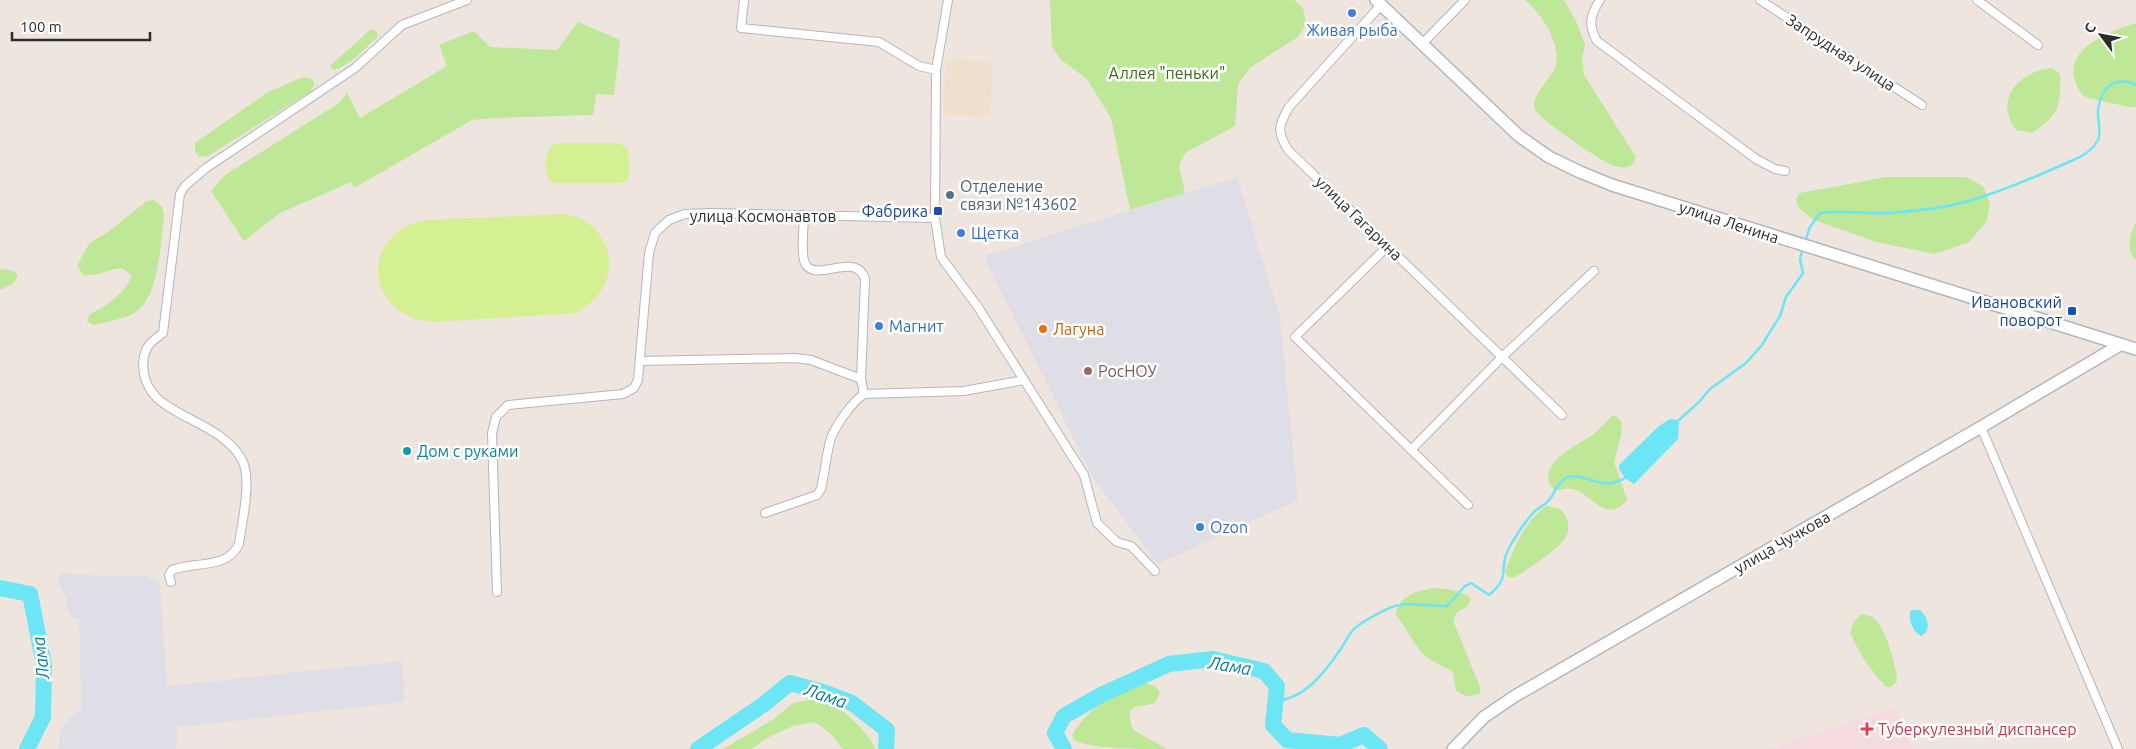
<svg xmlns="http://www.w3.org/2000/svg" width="2136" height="749" font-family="Ubuntu,sans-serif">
  <rect width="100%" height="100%" fill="#eee5de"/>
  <!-- industrial -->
  <g fill="#dfdee6">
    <path d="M1237,177l43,140 18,183 -140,64 -65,-86 -109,-222z"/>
    <path d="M59,573l38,3h48l15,8 7,102 235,-25 3,41 -227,25 -2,22h-117l1,-15 5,-9 6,-9 10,-6v-20l-2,-71 -6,-1 -6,-12v-8l-9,-17z"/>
  </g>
  <!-- education -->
  <path fill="#f0dfcc" d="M946,60l47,2 -3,54 -47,-2z"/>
  <!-- medical -->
  <path fill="#f5dbe0" d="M1894,708l20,41h-145z"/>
  <!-- green -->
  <g fill="#bee797">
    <path d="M1050,0h244l9,8 3,16 -8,13 -47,30 -13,17 -3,42 -50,27 -6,13 6,27 -55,17 -19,-92 -24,-39 -27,-20 -8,-13z"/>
    <path d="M1525,0h39l11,19 10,25 -3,15 2,16 52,82 -4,8 -8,3c-4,-1 -10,-2 -14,-4 -12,-5 -76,-48 -76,-57 0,-13 14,-26 20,-37 11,-21 -13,-58 -29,-70z"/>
    <path d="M578,22l42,18 -6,55 -18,-1 -3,21 -99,3 -22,2 -118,68 -3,-6 -71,31 -36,28 -33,-50 14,-16 114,-72 8,-10 13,25 87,-52 -8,-21 35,-14 16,16 67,3z"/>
    <path d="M2136,23v84h-7l-41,-9c-8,-4 -10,-10 -13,-18 -10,-33 37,-49 61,-57z"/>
    <path d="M371,29l6,3v5c-13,13 -26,27 -43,33l-4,-4z"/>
    <path d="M2052,68l8,6c1,32 -1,41 -28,59l-16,-3c-23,-30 3,-59 36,-62z"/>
    <path d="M303,77l10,2 1,6 -4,7 -102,64 -9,1 -4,-6v-8l73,-51z"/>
    <path d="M1886,177h79l18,9 7,18 -3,17 -18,21 -34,12 -59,-12 -64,-23 -13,-11 -3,-8 4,-7z"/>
    <path d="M154,200l8,7 2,8c-4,28 -4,83 -30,98 -12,7 -28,9 -41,12l-6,-4 3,-7c17,-8 34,-20 42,-38l-10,-8c-14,1 -25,9 -39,7l-6,-9 12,-22 20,-13 38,-30z"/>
    <path d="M2136,222v38c-11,-10 -6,-27 0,-38z"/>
    <path d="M0,269l14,2 4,5 -5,8 -13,6z"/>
    <path d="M1612,416h4l5,5 1,10 -8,31 13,38c-22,25 -34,-6 -54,-11 -7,-2 -12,2 -19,1 -22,-26 25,-45 41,-57 6,-5 11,-11 17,-17z"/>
    <path d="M1546,506c10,1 18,3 21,14 2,7 2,11 -2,18 -5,10 -41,34 -52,40l-6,-2 -2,-5c10,-24 19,-49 41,-65z"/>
    <path d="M1434,588c13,1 26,2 37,10l-3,8 -11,6 -4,9 27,66v6c-11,5 -15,4 -24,-3l-3,-18c-8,-5 -18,-9 -25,-14 -14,-11 -21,-30 -32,-43 3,-20 20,-24 38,-27z"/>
    <path d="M1862,614c7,1 13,3 17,10 8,11 18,44 18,57l-6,6h-5c-15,-16 -28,-35 -36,-55l4,-11z"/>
    <path d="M1145,683l10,3 5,7 -5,10c-21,6 -31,-1 -22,27l34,19c-27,0 -70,0 -92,-8l-3,-6c20,-32 40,-38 73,-52z"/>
    <path d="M820,698c22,9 44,29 56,51h-33l-13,-16 -15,-11 -22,4 -24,11 -18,12h-28l51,-30 19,-16z"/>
  </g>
  <!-- pitch -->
  <g fill="#d5ef93">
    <path d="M556,143h64l8,7 2,24 -3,6 -5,3h-69c-11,-8 -10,-34 3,-40z"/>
    <path d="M566,214c9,3 18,5 25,11 31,30 20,69 -15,88l-144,9c-69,-8 -73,-88 -6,-102z"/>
  </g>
  <!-- water -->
  <g fill="#6ce5f5">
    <path d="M1670,419l9,1 -1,19 -44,45 -9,-6 -6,-9v-4l40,-39z"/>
    <path d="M1912,610h8c8,7 12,20 1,26 -9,-5 -12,-15 -11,-24z"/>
  </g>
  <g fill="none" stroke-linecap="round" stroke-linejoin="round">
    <!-- stream -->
    <g stroke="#6ce5f5" stroke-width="2.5">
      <path d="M1805,242l5,-15 10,-14c23,-3 46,1 69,0 28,-2 59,-5 86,-14 33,-10 65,-24 96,-38 11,-4 21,-10 27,-21 4,-9 -1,-20 0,-30 3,-22 16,-35 38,-25"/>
      <path d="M1679,420l21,-19 10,-12 36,-26 16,-18 18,-29 6,-19 17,-24 -3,-14 3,-12"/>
      <path d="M1275,701c30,-2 50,-29 65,-51 4,-6 8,-14 13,-20 9,-9 24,-16 36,-22 19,-8 39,-1 58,-2l18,-20 6,-3 18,12c24,-20 8,-26 20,-47 7,-12 15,-25 24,-35 4,-5 11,-7 15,-12 6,-5 7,-14 13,-19 17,-18 37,13 64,-4"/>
    </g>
    <!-- river -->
    <g stroke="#6ce5f5" stroke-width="16">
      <path d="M0,588l30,6 14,71 -1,52 -16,32"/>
      <path d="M698,749l66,-45 26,-21 33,9 29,11 35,27 -1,19"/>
      <path d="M1064,749l-9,-16 9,-17 37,-21 68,-31 44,-5 51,12 13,15 -4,39 14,15 53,5 24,-10 16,14"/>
    </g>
    <!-- street casing -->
    <g stroke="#b2b6c0" stroke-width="10">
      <g id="street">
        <path d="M744,0l-3,28 138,14 40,24 17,4"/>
        <path d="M948,0l-12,70 -1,148 6,39 37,50 106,168 13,48 20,19 14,4 24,25"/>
        <path d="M1600,0c-10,15 -12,25 -3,41l159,118 19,10 10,2"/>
        <path d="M1760,0l162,105"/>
        <path d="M1977,0l61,45"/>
        <path d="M1381,5l-92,102c-11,19 -12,25 -1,43l274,265"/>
        <path d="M1421,45l44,-45"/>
        <path d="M804,215c0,11 -4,42 2,50 12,17 50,-14 59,14l-4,100 3,15"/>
        <path d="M1388,246l-93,91 173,168"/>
        <path d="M640,361l155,-3 16,2 50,19"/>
        <path d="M1981,427l137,322"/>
        <path d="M1411,450l91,-93 92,-86"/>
        <path d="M765,513l52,-18 4,-6c4,-16 5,-35 10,-51 5,-13 21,-36 33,-44l100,-3 60,-11"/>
        <path d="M171,582l-2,-7 3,-5c22,-9 55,0 67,-26 3,-22 14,-68 2,-86 -19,-31 -60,-38 -84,-60 -13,-13 -18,-33 -10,-50 3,-6 11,-11 16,-15l17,-139 5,-8 21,-18 149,-100 47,-43 65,-25"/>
        <path d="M497,592l-5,-159 4,-16 12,-12 115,-11 11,-6 4,-8 11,-127 6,-20 14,-13 16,-6 26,-1 224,5"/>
      </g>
    </g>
    <!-- secondary casing -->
    <g stroke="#b2b6c0" stroke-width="14">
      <g id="secondary">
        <path d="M1376,0l143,136 30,21 31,15 32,13 524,164"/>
        <path d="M1453,749l31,-32 31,-21 466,-269 139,-82"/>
      </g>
    </g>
    <!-- street -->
    <use href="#street" stroke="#fff" stroke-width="8"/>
    <!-- secondary -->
    <use href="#secondary" stroke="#fff" stroke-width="11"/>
  </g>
  <!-- markers -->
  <g fill="#3f7fe0" stroke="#fff" stroke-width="2">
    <circle cx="1352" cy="13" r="5"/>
    <circle cx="961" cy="233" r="5"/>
    <circle cx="879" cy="326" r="5"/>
    <circle cx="1200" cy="527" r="5"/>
  </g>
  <circle fill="#5c6f8a" stroke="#fff" stroke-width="2" cx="950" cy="195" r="5"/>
  <g fill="#1a4fb4" stroke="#fff" stroke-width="2">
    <rect x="933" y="206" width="10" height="10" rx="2.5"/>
    <rect x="2067" y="306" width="10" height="10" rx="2.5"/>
  </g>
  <circle fill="#e8710a" stroke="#fff" stroke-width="2" cx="1043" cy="329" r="5"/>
  <circle fill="#8d6e63" stroke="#fff" stroke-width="2" cx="1088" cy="371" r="5"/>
  <circle fill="#0f9aa8" stroke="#fff" stroke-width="2" cx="407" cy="451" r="5"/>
  <path fill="#e0444e" stroke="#fff" stroke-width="2" d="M1864.5 721.5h5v5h5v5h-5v5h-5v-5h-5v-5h5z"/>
  <g text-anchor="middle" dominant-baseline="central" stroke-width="5" stroke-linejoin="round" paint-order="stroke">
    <!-- shop labels -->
    <g font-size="16" fill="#366cbe" stroke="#fff" text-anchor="start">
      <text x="1352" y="30" text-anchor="middle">Живая рыба</text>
      <text x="971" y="233">Щетка</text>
      <text x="889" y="326">Магнит</text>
      <text x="1210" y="527">Ozon</text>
    </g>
    <!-- street labels -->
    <g font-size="16" fill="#2c2c2c" stroke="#fff">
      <text transform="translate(1841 52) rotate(33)">Запрудная улица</text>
      <text x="763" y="216">улица Космонавтов</text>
      <text transform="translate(1359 218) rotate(44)">улица Гагарина</text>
      <text transform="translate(1729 222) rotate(18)">улица Ленина</text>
      <text transform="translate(1782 542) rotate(-30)">улица Чучкова</text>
    </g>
    <!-- park labels -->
    <g font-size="16" fill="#366e17" stroke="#fff">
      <text x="1167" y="73">Аллея "пеньки"</text>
    </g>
    <!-- service labels -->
    <g font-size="16" fill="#4e5e75" stroke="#fff" text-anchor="start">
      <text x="960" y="186">Отделение<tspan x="960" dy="18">связи №143602</tspan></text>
    </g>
    <!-- transit labels -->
    <g font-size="16" fill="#164399" stroke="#fff" text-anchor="end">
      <text x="928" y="211">Фабрика</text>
      <text x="2062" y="302">Ивановский<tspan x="2062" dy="18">поворот</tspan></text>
    </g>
    <!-- food labels -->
    <g font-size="16" fill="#c56008" stroke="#fff" text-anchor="start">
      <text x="1053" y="329">Лагуна</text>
    </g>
    <!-- education labels -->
    <g font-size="16" fill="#785e54" stroke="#fff" text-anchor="start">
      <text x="1098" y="371">РосНОУ</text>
    </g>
    <!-- culture labels -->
    <g font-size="16" fill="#0d838f" stroke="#fff" text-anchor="start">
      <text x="417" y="451">Дом с руками</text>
    </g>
    <!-- health labels -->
    <g font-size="16" fill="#be3a42" stroke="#fff" text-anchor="start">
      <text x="1878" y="729">Туберкулезный диспансер</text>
    </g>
    <!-- water labels -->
    <g font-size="18" font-style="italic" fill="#07809f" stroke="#fff">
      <text transform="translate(40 658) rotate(-97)">Лама</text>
      <text transform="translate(1230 665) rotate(9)">Лама</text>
      <text transform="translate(826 695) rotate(19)">Лама</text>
    </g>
  </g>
  <!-- north arrow -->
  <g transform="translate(2101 35) rotate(302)" stroke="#ffffff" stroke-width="4" paint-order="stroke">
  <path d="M0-4L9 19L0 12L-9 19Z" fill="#2c2c2c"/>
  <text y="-8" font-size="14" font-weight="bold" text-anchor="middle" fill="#2c2c2c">С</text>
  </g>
  <!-- scale -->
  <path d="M12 32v8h138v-8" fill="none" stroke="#2c2c2c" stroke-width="2.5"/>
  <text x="20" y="32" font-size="15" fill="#2c2c2c" stroke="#ffffff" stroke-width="4" paint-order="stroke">100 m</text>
</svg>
